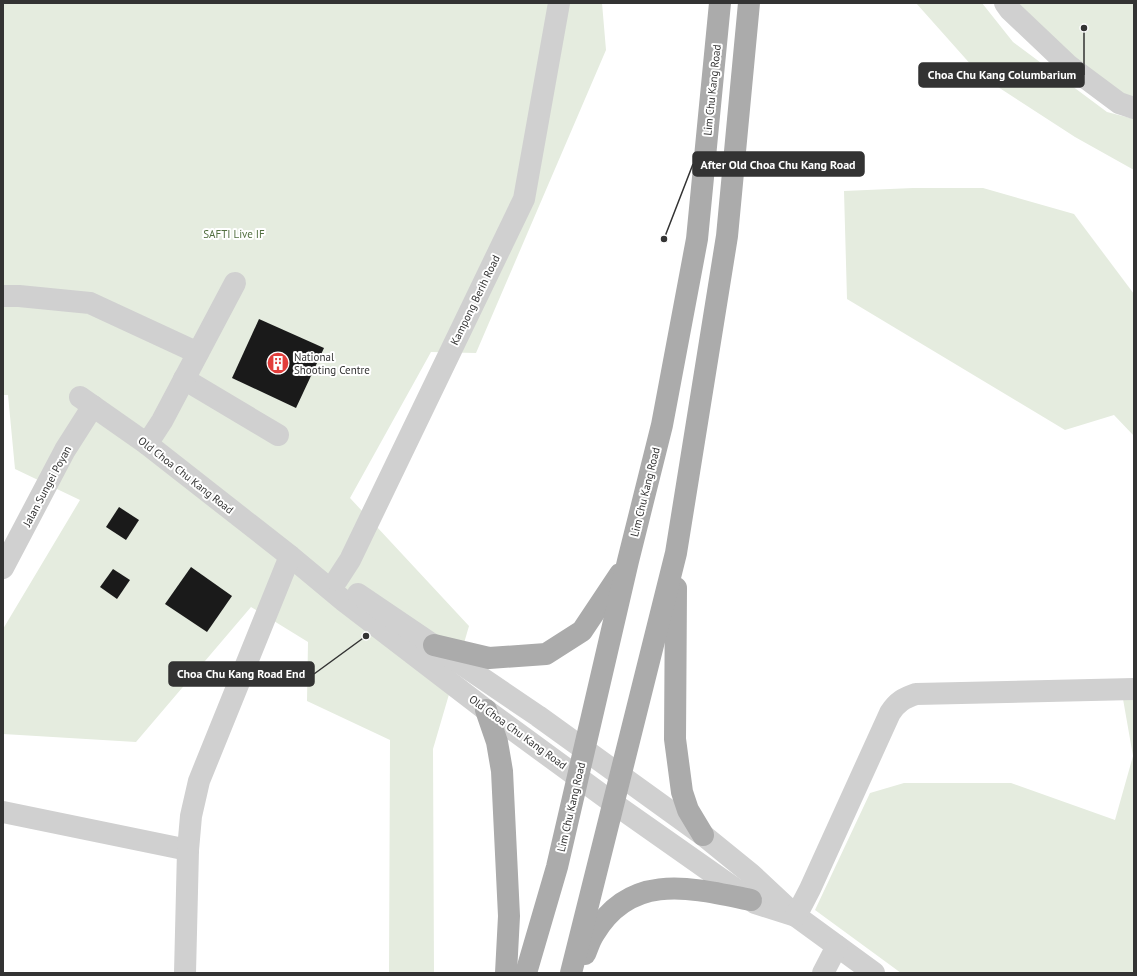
<svg xmlns="http://www.w3.org/2000/svg" width="1137" height="976" font-family="'PT Sans',sans-serif">
  <rect width="100%" height="100%" fill="#fff"/>
  <!-- green -->
  <g fill="#e5ecdf">
    <path d="M3,3h599l4,47 -130,303 -45,-1 -81,146 119,128 -36,123 1,224h-45l1,-233 -83,-39 1,-59 -57,-35 -115,135 -133,-8v-105l77,-129 -65,-31 -7,-74h-5z"/>
    <path d="M916,3h66l31,39 94,70 27,7v51l-59,-33 -94,-61z"/>
    <path d="M1009,3h125v99l-11,-5z"/>
    <path d="M913,188h70l91,26 60,80v142l-20,-21 -49,15 -218,-131 -3,-108z"/>
    <path d="M1123,699h11v274h-233l-86,-63 55,-117 34,-10h107l104,37 18,-64z"/>
  </g>
  <!-- building -->
  <g fill="#1a1a1a">
    <path d="M259,319l65,29 -28,60 -64,-30z"/>
    <path d="M119,507l20,13 -13,20 -20,-13z"/>
    <path d="M191,567l41,29 -25,36 -42,-28z"/>
    <path d="M113,569l17,11 -13,19 -17,-12z"/>
  </g>
  <g fill="none" stroke-linecap="round" stroke-linejoin="round">
    <!-- minor -->
    <g stroke="#d0d0d0" stroke-width="22">
      <path d="M1005,3l5,7 58,55 51,38 15,5"/>
      <path d="M3,296h16l71,7 108,50"/>
      <path d="M184,379l94,56"/>
      <path d="M80,397l67,47 143,112 54,45 142,109 127,93 138,97 4,3 41,13"/>
      <path d="M147,444l15,-23 73,-138"/>
      <path d="M3,568l62,-118 28,-44"/>
      <path d="M337,580l13,-20 174,-361 35,-196"/>
      <path d="M358,594l180,122 165,119 48,39 45,42 78,57"/>
      <path d="M3,812l185,38"/>
      <path d="M796,916l14,-27 80,-176c7,-11 14,-15 26,-19l218,-5"/>
      <path d="M185,973l3,-123 3,-34 8,-35 91,-225"/>
      <path d="M823,973l14,-27"/>
    </g>
    <!-- major -->
    <g stroke="#ababab" stroke-width="22">
      <path d="M676,588l-1,151 7,53 6,18 15,25"/>
      <path d="M434,645l55,13 57,-4 36,-23 38,-57"/>
      <path d="M486,710l11,32 5,29 7,145 -3,57"/>
      <path d="M585,954c3,-7 5,-14 9,-20 37,-63 98,-46 157,-34"/>
      <path d="M526,973l31,-106 71,-306 34,-136 35,-186 23,-236"/>
      <path d="M571,973l105,-420 51,-317 22,-233"/>
    </g>
  </g>
  <!-- icons -->
  <defs>
    <g id="building-disc" transform="scale(1.15)"><circle r="9.5" fill="#e23e3c" stroke="#fff"/><path d="M-4-6H4V6H1V3H-1V6H-4ZM-2.5-4.3h1.7v1.8h-1.7ZM.8-4.3h1.7v1.8H.8ZM-2.5-1h1.7V.8h-1.7ZM.8-1h1.7V.8H.8Z" fill="#fff"/></g>
  </defs>
  <g fill-rule="evenodd">
    <use href="#building-disc" x="278" y="363"/>
  </g>
  <g text-anchor="middle" dominant-baseline="central" stroke-width="4" stroke-linejoin="round" paint-order="stroke">
    <!-- street labels -->
    <g font-size="11" fill="#333" stroke="#fff">
      <text transform="translate(712 90) rotate(-84)">Lim Chu Kang Road</text>
      <text transform="translate(475 300) rotate(-64)">Kampong Berih Road</text>
      <text transform="translate(186 475) rotate(38)">Old Choa Chu Kang Road</text>
      <text transform="translate(47 486) rotate(-62)">Jalan Sungei Poyan</text>
      <text transform="translate(645 492) rotate(-76)">Lim Chu Kang Road</text>
      <text transform="translate(518 732) rotate(36)">Old Choa Chu Kang Road</text>
      <text transform="translate(571 807) rotate(-77)">Lim Chu Kang Road</text>
    </g>
    <!-- park labels -->
    <g font-size="11" fill="#526f40" stroke="#fff">
      <text x="234" y="234">SAFTI Live IF</text>
    </g>
    <!-- poi labels -->
    <g font-size="11" fill="#333" stroke="#fff" text-anchor="start">
      <text x="294" y="357">National<tspan x="294" dy="13">Shooting Centre</tspan></text>
    </g>
  </g>
  <!-- callouts -->
  <path fill="none" stroke="#333" stroke-width="1.5" d="M1084 28L1084 75M664 239L693 164M366 636L314 674"/>
  <g fill="#333" stroke="#fff" stroke-width="1.5">
    <circle cx="1084" cy="28" r="4"/>
    <circle cx="664" cy="239" r="4"/>
    <circle cx="366" cy="636" r="4"/>
  </g>
  <g fill="#333" stroke="#333" stroke-width="1.5">
    <rect x="919" y="63" width="165" height="24" rx="4"/>
    <rect x="693" y="152" width="171" height="24" rx="4"/>
    <rect x="169" y="662" width="145" height="24" rx="4"/>
  </g>
  <g font-size="12" text-anchor="middle" font-weight="bold" fill="#fff">
    <text x="1002" y="79">Choa Chu Kang Columbarium</text>
    <text x="778" y="169">After Old Choa Chu Kang Road</text>
    <text x="241" y="678">Choa Chu Kang Road End</text>
  </g>
  <!-- border -->
  <rect width="1137" height="976" fill="none" stroke="#333333" stroke-width="8"/>
</svg>
